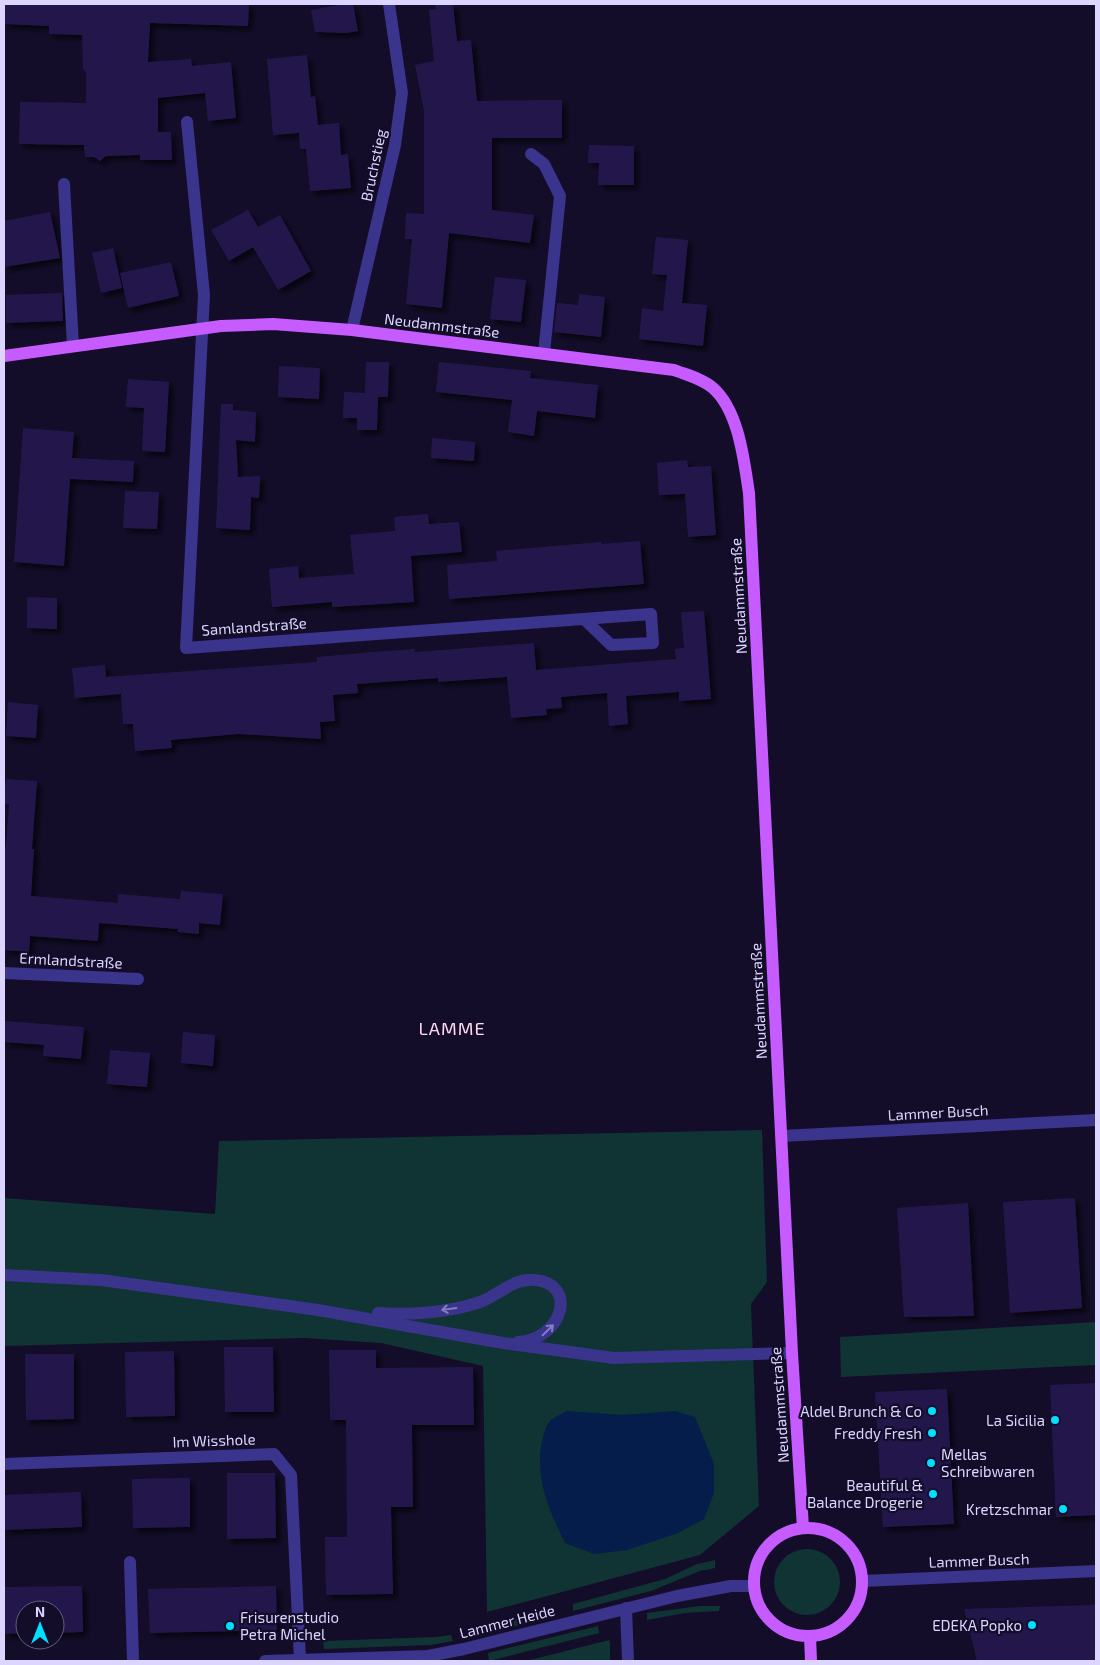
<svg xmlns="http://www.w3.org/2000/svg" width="1100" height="1665" font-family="'Exo 2',sans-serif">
  <defs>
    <filter id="shadow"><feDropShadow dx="4.5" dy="4.5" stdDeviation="2.5" flood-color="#0009"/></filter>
  </defs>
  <rect width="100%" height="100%" fill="#130d29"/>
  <!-- green -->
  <g fill="#103333">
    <path d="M762,1130l5,152 -16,22 8,202 -59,49 -213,57 -4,-246 -102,-23 -76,-5 -301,8v-148l211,16 4,-73z"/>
    <path d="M1096,1322v43l-255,12 -1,-40z"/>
    <circle cx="807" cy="1582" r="33"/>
    <path d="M715,1560v8l-15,3 -49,20 -78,20v-7l92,-25 32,-15z"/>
    <path d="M700,1606h20l-1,5 -34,2 -38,7v-7z"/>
    <path d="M551,1610l2,7 -80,20 -1,-6z"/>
    <path d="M598,1626l1,7 -110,28 -1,-8z"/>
    <path d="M451,1635l2,6 -22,4 -107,4 -1,-8 113,-4z"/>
    <path d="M609,1640l1,3v18h-84z"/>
  </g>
  <!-- water -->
  <path fill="#051d4a" d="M567,1411l56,4 52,-4 20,6 19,47v29l-10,26 -26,14 -51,17 -33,4 -29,-11c-15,-31 -29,-61 -24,-96 2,-9 3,-19 9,-26 4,-4 12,-7 17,-10z"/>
  <!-- building -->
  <g fill="#23184b" filter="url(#shadow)">
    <path d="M4,4h245l-1,22 -98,-3 -2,39 43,-3 1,7 39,-4 5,56 -28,3 -3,-28 -47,5v34h13l1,28h-32v-5l-34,1 -6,5 -6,-4h-9l-1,-12 -65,-1 1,-42 66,1v-31l-3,-3 -1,-34 -33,-1v-8l-45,-2z"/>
    <path d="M344,4h9l5,27 -12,2 -31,-1 -4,-22z"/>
    <path d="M435,4h18l4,37 14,-1 6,61 85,-1v38h-70v72l42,5 -4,28 -81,-10 -7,75 -36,-4 6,-65h-7l1,-26 18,1v-104l-9,-45 19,-4 -5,-51 7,-1z"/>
    <path d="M307,55l4,42 4,-1 3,29 21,-2 2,32 7,-1 3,34 -41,3 -4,-42h-6l-1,-16 -26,2 -6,-76z"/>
    <path d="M589,145l45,1v39h-36l1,-22h-11z"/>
    <path d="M248,210l10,17 22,-12 31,56 -33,19 -25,-43 -24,14 -18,-31z"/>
    <path d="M50,212l10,46 -56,9v-46z"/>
    <path d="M656,237l32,3 -6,63 25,2 -4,41 -64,-7 3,-31 21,3 4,-36 -15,-1z"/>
    <path d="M113,248l9,40 -21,5 -9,-40z"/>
    <path d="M171,262l8,34 -51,12 -8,-35z"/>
    <path d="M495,277l31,3 -5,42 -31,-3z"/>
    <path d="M62,293l1,28 -57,2v-28z"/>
    <path d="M579,294l26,3 -4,40 -47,-5 3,-29 21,2z"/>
    <path d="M366,362h23l-1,35h-10l-1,33h-20v-12h-14l1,-26 21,1z"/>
    <path d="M439,362l92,9 -1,7 68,7 -3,33 -58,-7 -3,25 -26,-4 4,-32 -76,-8z"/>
    <path d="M279,366l41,2 -1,31 -41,-2z"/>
    <path d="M128,379l41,3 -4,70 -23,-1 2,-43 -18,-1z"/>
    <path d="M221,404h12v6l23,2 -1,30 -19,-2 2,37 22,-1 -1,22 -8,-1 -1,33 -34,-2z"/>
    <path d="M23,428l51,4 -2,26 62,3 -1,21 -63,-3 -6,87 -50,-4z"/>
    <path d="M432,438l43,4 -1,19 -43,-3z"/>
    <path d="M687,460l1,7 23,-1 5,69 -28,2 -3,-43 -26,1 -2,-32z"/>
    <path d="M125,491l34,1 -2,37 -34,-1z"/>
    <path d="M428,514l1,10 30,-2 3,30 -51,4 3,46 -82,5v-5l-60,5 -3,-38 29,-3 1,12 55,-4 -4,-39 45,-4 -1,-14z"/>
    <path d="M640,541l4,43 -195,15 -2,-34 50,-4 -1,-10 105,-9 1,2z"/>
    <path d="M27,597l30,1v31l-30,-1z"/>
    <path d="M704,611l7,88 -32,2v-9l-53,4 2,28 -19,2 -2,-33 -46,4 1,11 -16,1 1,6 -36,3 -4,-41 -69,5v-4l-81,6 1,9 -25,2 2,26 -15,1 1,17 -83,-5 -67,6 1,8 -37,3 -2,-27h-10l-2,-30 -46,4 -3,-30 33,-3 1,12 211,-15v-5l57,-5 41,-3v3l119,-9 2,27 140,-11 -1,-10 9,-1 -3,-36z"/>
    <path d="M8,702l30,3 -2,33 -30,-2z"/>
    <path d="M6,779l31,2 -5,68h2l-3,47 87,7v-9l62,5 1,-8 42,3 -3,31 -21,-2v11l-22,-2 1,-3 -79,-6 -1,18 -68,-5 -1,16 -25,-2v-103h2l3,-43h-5z"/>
    <path d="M4,1021l80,6 -3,32 -38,-3 1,-11 -40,-3z"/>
    <path d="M183,1032l32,3 -2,31 -32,-3z"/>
    <path d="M110,1050l40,3 -3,34 -40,-3z"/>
    <path d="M1075,1198l7,110 -72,5 -7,-111z"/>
    <path d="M968,1203l6,113 -70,1 -7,-109z"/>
    <path d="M224,1347h49l1,65h-49z"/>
    <path d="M329,1350h47v18l97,-1 1,58h-62l1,82h-22l2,87 -67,1 -1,-58h22l-1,-117h-16z"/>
    <path d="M174,1351l1,65 -49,1 -1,-65z"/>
    <path d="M25,1354h49v65l-48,1z"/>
    <path d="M1096,1383v132l-40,2 -6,-132z"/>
    <path d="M947,1389l7,135 -71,3 -8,-135z"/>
    <path d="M227,1473h48l1,65 -49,1z"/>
    <path d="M190,1478v49l-57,1 -1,-49z"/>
    <path d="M81,1492l1,35 -78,3v-35z"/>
    <path d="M82,1586l1,46 -28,1v-23h-30v23l-21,1v-47z"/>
    <path d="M276,1586l1,44 -127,3 -2,-44z"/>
    <path d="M1096,1605v56h-119l-13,-52z"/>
  </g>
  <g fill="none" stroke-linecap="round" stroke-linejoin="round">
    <!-- minor -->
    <g stroke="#3a348c" stroke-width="12">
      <path d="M187,122l17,173 -18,353 465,-34 2,29 -42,2 -27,-26"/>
      <path d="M531,154l13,10 16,32 -16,157"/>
      <path d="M64,184l9,162"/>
      <path d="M352,330l43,-185 7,-52 -13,-89"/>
      <path d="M4,973l134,6"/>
      <path d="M781,1136l315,-16"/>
      <path d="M4,1275l97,5 217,30 185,33 111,15 178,-5"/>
      <path d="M378,1313c34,2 69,0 102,-11 20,-7 32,-24 55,-22 44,4 27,60 -17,62"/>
      <path d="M4,1464l270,-10 17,21 9,185"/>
      <path d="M130,1562l3,99"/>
      <path d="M862,1581l234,-10"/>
      <path d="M626,1608l2,53"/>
      <path d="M265,1661l163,-5 36,-7 213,-53 54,-10h23"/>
    </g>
    <!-- major -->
    <g stroke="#c65cff" stroke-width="12">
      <path d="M4,356l217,-30 52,-2 79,6 322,40c13,5 29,9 39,18 26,23 31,73 36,105l43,860 11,175"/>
      <circle cx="808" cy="1582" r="54"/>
      <path d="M810,1636l1,25"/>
    </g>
  </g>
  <!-- one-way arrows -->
  <defs><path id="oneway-shaft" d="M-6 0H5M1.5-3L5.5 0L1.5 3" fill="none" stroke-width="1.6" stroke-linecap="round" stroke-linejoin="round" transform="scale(1.25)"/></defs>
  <g stroke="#827cc0">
    <use href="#oneway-shaft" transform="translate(449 1309) rotate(172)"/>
    <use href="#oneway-shaft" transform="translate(548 1330) rotate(-44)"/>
  </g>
  <!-- markers -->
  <g fill="#01dfff" stroke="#130d29" stroke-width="2">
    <circle cx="932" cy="1411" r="5"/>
    <circle cx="1055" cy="1420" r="5"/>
    <circle cx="932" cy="1433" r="5"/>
    <circle cx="931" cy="1463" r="5"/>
    <circle cx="933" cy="1494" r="5"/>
    <circle cx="1063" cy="1509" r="5"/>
    <circle cx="1032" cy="1625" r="5"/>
    <circle cx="230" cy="1626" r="5"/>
  </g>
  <g text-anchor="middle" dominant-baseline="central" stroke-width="4.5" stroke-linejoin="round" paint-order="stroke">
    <!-- street labels -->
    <g font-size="15" fill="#dbd5ff" stroke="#130d29">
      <text transform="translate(373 165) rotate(-78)">Bruchstieg</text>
      <text transform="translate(442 325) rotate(7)">Neudammstraße</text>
      <text transform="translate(738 596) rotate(-93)">Neudammstraße</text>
      <text transform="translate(254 626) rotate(-4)">Samlandstraße</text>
      <text transform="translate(71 960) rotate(3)">Ermlandstraße</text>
      <text transform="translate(758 1001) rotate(-93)">Neudammstraße</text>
      <text transform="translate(938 1112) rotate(-3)">Lammer Busch</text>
      <text transform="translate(779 1405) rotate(-94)">Neudammstraße</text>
      <text transform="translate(214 1440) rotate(-2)">Im Wisshole</text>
      <text transform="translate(979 1560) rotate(-2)">Lammer Busch</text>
      <text transform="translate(507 1621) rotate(-14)">Lammer Heide</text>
    </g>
    <!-- poi labels -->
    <g font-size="15" fill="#dbd5ff" stroke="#130d29" text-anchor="end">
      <text x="922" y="1411">Aldel Brunch &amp; Co</text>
      <text x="1045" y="1420">La Sicilia</text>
      <text x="922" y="1433">Freddy Fresh</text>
      <text x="941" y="1454" text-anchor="start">Mellas<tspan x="941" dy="17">Schreibwaren</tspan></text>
      <text x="923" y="1485">Beautiful &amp;<tspan x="923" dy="17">Balance Drogerie</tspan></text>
      <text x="1053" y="1509">Kretzschmar</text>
      <text x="240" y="1617" text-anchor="start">Frisurenstudio<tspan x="240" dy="17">Petra Michel</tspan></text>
      <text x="1022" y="1625">EDEKA Popko</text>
    </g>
    <!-- quarter labels -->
    <g font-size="18" letter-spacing="1" fill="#ffd7f0" stroke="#130d29">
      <text x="452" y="1028">LAMME</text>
    </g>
  </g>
  <!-- border -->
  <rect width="1100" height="1665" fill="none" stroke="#dbd5ff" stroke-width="10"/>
  <!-- north arrow -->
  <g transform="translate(40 1625)"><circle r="24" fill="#130d29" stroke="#635d7f"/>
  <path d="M0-4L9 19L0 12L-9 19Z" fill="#01dfff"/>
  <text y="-8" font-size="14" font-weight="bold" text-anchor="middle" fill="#dbd5ff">N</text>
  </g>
</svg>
